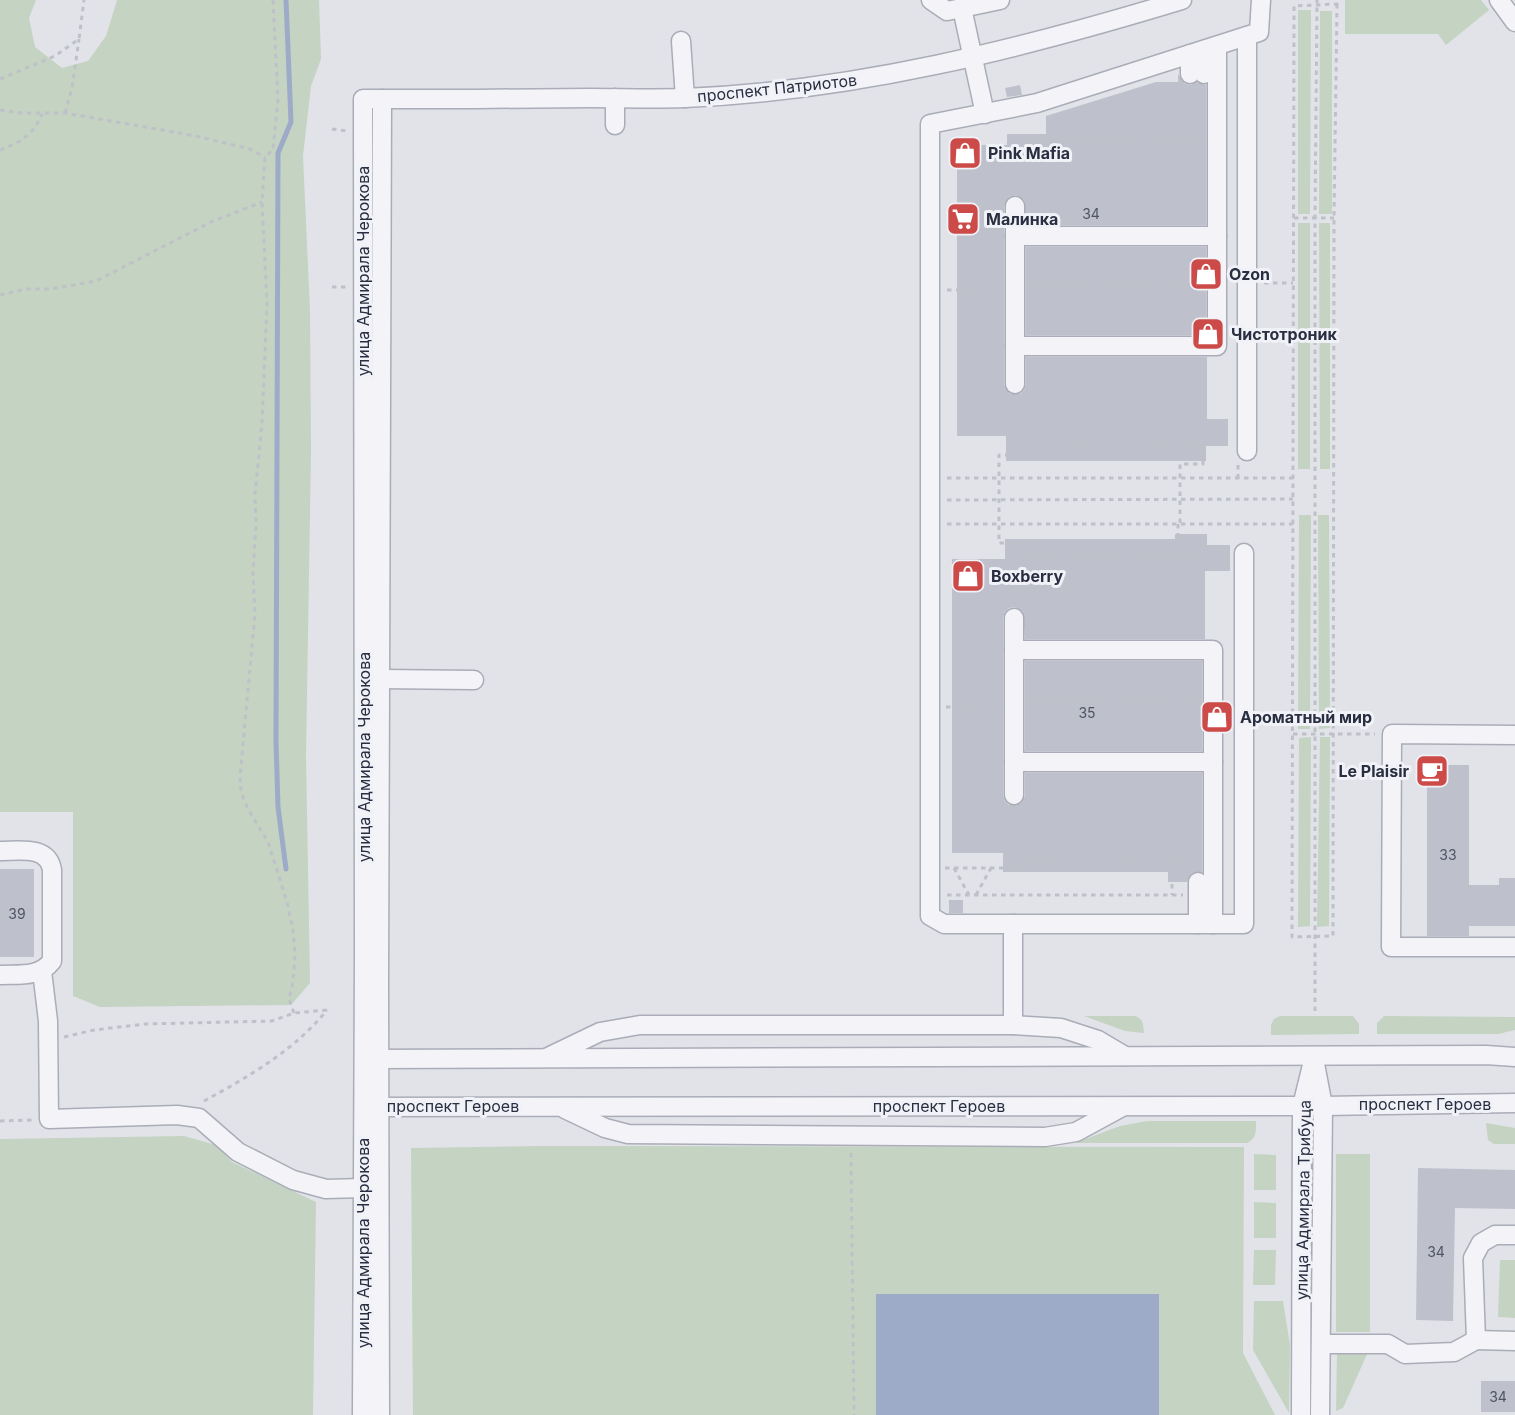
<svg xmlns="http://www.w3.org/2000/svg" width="1515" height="1415" font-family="Inter,sans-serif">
  <rect width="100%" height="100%" fill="#e1e3e9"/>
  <!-- green -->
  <g fill="#c4d3c2">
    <path d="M0,0h36l-7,18 6,29 27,21 26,-7 18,-25 11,-36h202l2,59 -10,27 -8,70 7,154 1,141 -5,305 4,227 -19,22 -191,2 -27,-11v-184h-73z"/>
    <path d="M1345,0h136l8,10 -43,35 -8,-11h-93z"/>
    <path d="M1298,10h13l-1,204h-12z"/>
    <path d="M1320,11h12v203h-13z"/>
    <rect x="1298" y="223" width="12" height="246"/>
    <path d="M1319,223h11v246h-10z"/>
    <path d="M1299,515h12l-1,214h-12z"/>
    <path d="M1318,515h11l1,213 -11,1z"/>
    <path d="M1311,737l-1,189 -12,1 1,-189z"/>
    <path d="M1320,737h10l-1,189 -12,1z"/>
    <path d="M1084,1016h51c9,3 8,9 9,17l-19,-2z"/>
    <path d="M1280,1016h73l6,8v10l-88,1v-10l3,-6z"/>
    <path d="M1384,1016l131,1v13l-17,4h-121v-11z"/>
    <path d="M1147,1121h109c0,10 1,17 -9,22h-172l45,-17z"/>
    <path d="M1486,1123l29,5v16h-21l-6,-4z"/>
    <path d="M184,1136l32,9 16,17 84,40 -3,213h-313v-276z"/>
    <path d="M540,1146l704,1 -1,206 32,62h-116v-121h-283v121h-463l-2,-267z"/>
    <path d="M1254,1154l22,1v35h-22z"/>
    <rect x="1336" y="1154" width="34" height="178"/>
    <path d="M1254,1202l22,1v35h-22z"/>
    <path d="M1254,1250h22l-1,35h-22z"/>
    <path d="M1500,1260h15v58l-17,-1z"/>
    <path d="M1254,1301h29l7,44 -1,68 -36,-63z"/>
    <path d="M1337,1352h31l-25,56 -7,3z"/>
  </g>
  <!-- water -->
  <rect fill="#9dabc9" x="876" y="1294" width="283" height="121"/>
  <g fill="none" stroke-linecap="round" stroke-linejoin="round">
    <!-- stream -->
    <path stroke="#9dabc9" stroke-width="5" d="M286,0l5,122 -13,31 -2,588 2,66 8,62"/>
  </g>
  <!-- building -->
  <g fill="#bec1cc">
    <path d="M1178,74l7,10 6,1 6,-3 9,3v140h-180l-2,-25 -8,-5 -7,2 -5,9v179l6,9h10l4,-4 2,-6v-27h181v62h21v27h-22v15h-200v-25h-49v-291h50v-11h39v-18l110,-34h22z"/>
    <path d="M1020,85l2,10 -15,2 -2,-9z"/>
    <rect x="1026" y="247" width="180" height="88"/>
    <path d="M1175,534h32v11h23v26h-25v68h-180l-2,-27 -8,-5 -6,1 -4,4 -2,6v177l2,6 4,4 11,-1 5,-8v-23h177v99l-10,1 -5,9h-19v-10h-165v-19h-51v-294h53v-20h170z"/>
    <rect x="1025" y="661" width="177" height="90"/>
    <path d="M1427,765h42v120h30v-7h16v48h-46v10h-42z"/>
    <rect x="0" y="869" width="34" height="88"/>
    <rect x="949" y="900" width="14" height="13"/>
    <path d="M1418,1168l97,2v39l-60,-1 -2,113 -37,-1z"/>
    <rect x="1481" y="1381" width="34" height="31"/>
  </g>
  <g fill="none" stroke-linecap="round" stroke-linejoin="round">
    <!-- minor casing -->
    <g stroke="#aaadb7" stroke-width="21">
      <g id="minor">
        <path d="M931,0l16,11 15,-3 23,106"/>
        <path d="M1499,0l16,22"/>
        <path d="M962,8l38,-8"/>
        <path d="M1247,36v415"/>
        <path d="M681,41l4,57"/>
        <path d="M1204,50v24"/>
        <path d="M1190,54v20"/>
        <path d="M615,98v27"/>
        <path d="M1015,206v140h202v-300"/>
        <path d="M1015,236h202"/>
        <path d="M1015,346v38"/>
        <path d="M1014,618v32"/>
        <path d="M381,679l93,1"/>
        <path d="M1515,735l-123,-1 -1,213h124"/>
        <path d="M1014,762h199"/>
        <path d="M1014,795v-145h199v274"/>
        <path d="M0,851c19,0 48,-6 52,19v91c-13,17 -33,13 -52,14"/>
        <path d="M1198,882v42"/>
        <path d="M1013,924h231v-371"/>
        <path d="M42,971l6,50 1,98 128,-4 22,3 39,34 55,28 33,9 37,-1"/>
        <path d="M1013,1025v-101h-69l-14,-8v-792l107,-21 222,-71 2,-32"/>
        <path d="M548,1057l52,-25 40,-7h373l48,3 37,12 27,16"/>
        <path d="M368,1059l1118,-4 29,2"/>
        <path d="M1315,1064l8,42 -3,309"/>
        <path d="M368,1107l955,-1 192,-3"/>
        <path d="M565,1109l40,19 23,6 417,3 31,-5 46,-25"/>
        <path d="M1476,1340l39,1"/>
        <path d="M1321,1344h67l17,10 49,-2 22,-12 -3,-82 8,-15 14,-8h20"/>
        <path d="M362,1415l2,-461 -1,-855c76,0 151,0 227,-1 32,0 63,1 95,0 169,-7 336,-49 497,-98"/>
        <path d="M380,1415l-1,-434 3,-882"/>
        <path d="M1301,1415l1,-309 12,-49"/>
      </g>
    </g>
    <!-- path -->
    <g stroke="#bfc1c8" stroke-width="3" stroke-dasharray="4.5 4.5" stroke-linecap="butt">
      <path d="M273,0l5,99 -5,51 -8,7 -3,45 5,102 -5,119 -7,71 1,31 -3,47 2,42 -15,163 1,15 7,17 20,33 19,60 6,28 2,25 -2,27 -4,17 5,14"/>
      <path d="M1337,4l-3,214 -1,718 -41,1 2,-931z"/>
      <path d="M0,79l55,-23 24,-17 5,-39"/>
      <path d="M1174,82v58"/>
      <path d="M0,110l22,3h43l131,23 54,13 15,8"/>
      <path d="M65,113l7,-25 7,-49"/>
      <path d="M332,129l15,2"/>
      <path d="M0,150c21,-8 33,-15 42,-36"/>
      <path d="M1023,191h7v-51h172"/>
      <path d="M1294,218h40"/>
      <path d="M1081,253v77"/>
      <path d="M1143,253v77"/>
      <path d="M1264,283h29"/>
      <path d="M1032,284h170"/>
      <path d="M332,287h15"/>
      <path d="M947,290h53"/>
      <path d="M0,295l26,-6h25l45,-8 115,-59 51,-20"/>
      <path d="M1028,394l1,47h167v-78"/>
      <path d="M1238,465v13"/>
      <path d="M947,478h346"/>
      <path d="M947,500l346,-1"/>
      <path d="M1180,523v-59h23v-23h-7"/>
      <path d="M947,524h346"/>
      <path d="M1178,524v13h25v18h-9"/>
      <path d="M1028,555v-12h-29v-88h30v-13"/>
      <path d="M1024,606h4v-51h166v78"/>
      <path d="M1078,667v77"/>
      <path d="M1140,667v77"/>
      <path d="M1030,698h168"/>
      <path d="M946,707l51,-1"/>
      <path d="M1261,719h32"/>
      <path d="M1293,734h82"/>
      <path d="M1025,809h3v48h161v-78"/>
      <path d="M1172,857v38"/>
      <path d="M945,868h83v-11"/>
      <path d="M954,868l15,27"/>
      <path d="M947,895h236"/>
      <path d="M976,895l15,-27"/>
      <path d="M1315,1011v-793l2,-218"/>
      <path d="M64,1037l30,-7 51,-6 127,-3 22,-8 33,-3"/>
      <path d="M204,1101c44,-24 91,-51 123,-91"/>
      <path d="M0,1121l34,-1"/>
      <path d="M851,1153l3,262"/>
    </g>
    <!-- minor -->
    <use href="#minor" stroke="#f4f4f8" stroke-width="18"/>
  </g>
  <!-- icons -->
  <defs>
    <g id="shop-square" transform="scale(1.725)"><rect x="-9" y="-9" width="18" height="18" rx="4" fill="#cc4b49" stroke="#f0f2f7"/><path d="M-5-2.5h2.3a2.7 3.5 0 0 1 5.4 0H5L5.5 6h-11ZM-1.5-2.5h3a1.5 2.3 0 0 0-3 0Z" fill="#fff"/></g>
    <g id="supermarket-square" transform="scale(1.725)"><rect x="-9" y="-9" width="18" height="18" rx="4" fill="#cc4b49" stroke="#f0f2f7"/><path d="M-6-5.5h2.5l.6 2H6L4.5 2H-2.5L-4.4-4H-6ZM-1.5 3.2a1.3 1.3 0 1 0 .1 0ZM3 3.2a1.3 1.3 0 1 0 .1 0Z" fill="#fff"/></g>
    <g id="cafe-square" transform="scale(1.725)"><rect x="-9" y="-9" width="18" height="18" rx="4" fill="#cc4b49" stroke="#f0f2f7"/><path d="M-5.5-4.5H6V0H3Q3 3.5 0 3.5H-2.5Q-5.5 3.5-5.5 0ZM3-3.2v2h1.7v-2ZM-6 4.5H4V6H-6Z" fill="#fff"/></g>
  </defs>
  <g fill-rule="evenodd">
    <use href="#shop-square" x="965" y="153"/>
    <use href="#supermarket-square" x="963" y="219"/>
    <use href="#shop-square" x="1206" y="274"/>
    <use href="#shop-square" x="1208" y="334"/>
    <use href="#shop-square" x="968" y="576"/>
    <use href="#shop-square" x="1217" y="717"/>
    <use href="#cafe-square" x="1432" y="771"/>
  </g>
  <g text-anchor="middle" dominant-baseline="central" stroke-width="6" stroke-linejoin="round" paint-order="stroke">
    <!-- number labels -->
    <g font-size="14" fill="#4f5364">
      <text x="1091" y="213">34</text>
      <text x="1087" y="712">35</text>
      <text x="1448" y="854">33</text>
      <text x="17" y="913">39</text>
      <text x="1436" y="1251">34</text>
      <text x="1498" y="1396">34</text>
    </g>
    <!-- street labels -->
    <g font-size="16" fill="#2a2e41" stroke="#f0f2f7">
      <text transform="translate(777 88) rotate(-6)">проспект Патриотов</text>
      <text transform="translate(363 271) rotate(-90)">улица Адмирала Черокова</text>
      <text transform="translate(364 757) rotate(-90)">улица Адмирала Черокова</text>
      <text x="1425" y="1104">проспект Героев</text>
      <text x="453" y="1106">проспект Героев</text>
      <text x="939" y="1106">проспект Героев</text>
      <text transform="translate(1303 1200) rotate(-89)">улица Адмирала Трибуца</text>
      <text transform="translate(363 1243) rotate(-90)">улица Адмирала Черокова</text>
    </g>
    <!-- poi labels -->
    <g font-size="16" font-weight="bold" fill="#2a2e41" stroke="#f0f2f7" text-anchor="start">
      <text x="988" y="153">Pink Mafia</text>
      <text x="986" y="219">Малинка</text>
      <text x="1229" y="274">Ozon</text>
      <text x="1231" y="334">Чистотроник</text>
      <text x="991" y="576">Boxberry</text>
      <text x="1240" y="717">Ароматный мир</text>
      <text x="1409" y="771" text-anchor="end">Le Plaisir</text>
    </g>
  </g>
</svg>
